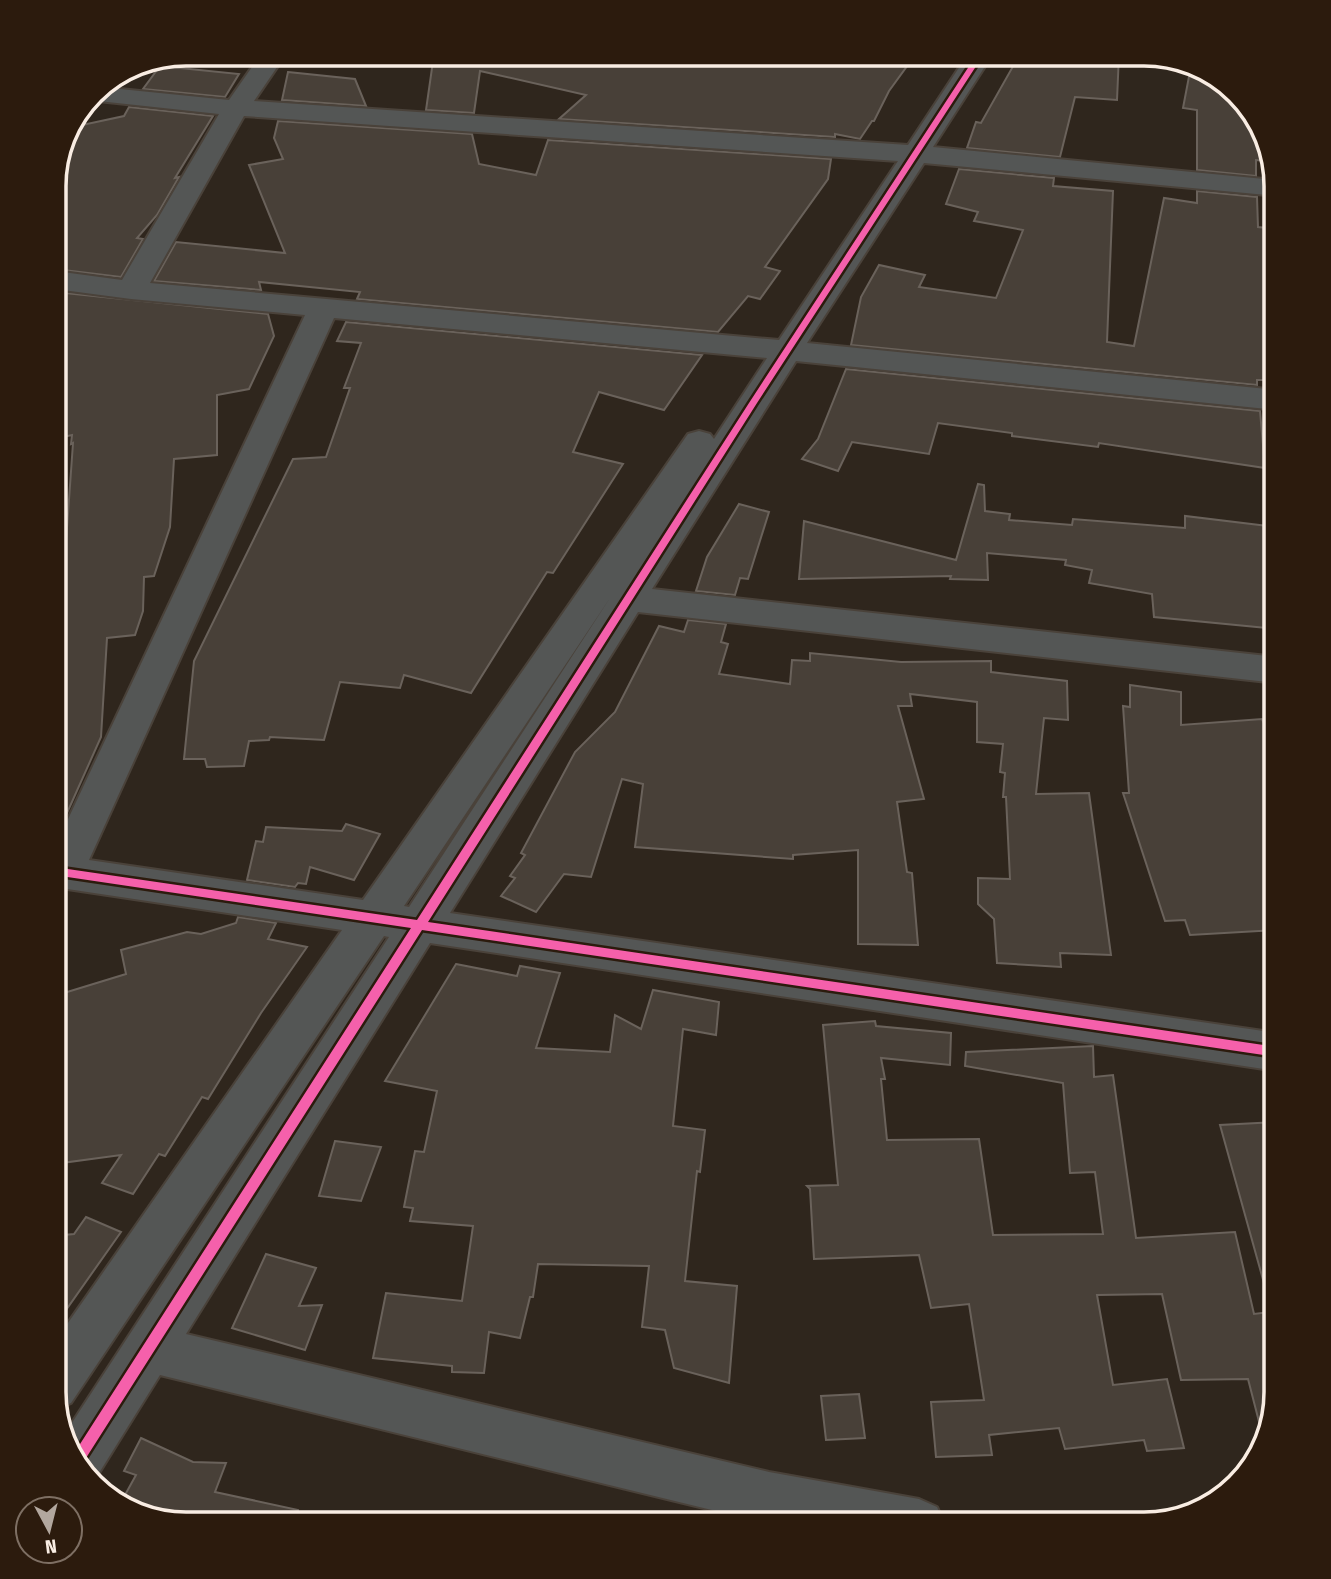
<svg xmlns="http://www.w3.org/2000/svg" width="1331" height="1579" font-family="'Fira Sans Condensed',sans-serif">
  <rect width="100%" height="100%" fill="#2f261d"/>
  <!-- building -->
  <g fill="#484038" stroke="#6a625b" stroke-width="2">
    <path d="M434,54h443l33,8 -21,29 -15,30h-2l-12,18 -25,-5v3l-276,-18 27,-24 -106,-24 -6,42 -48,-3z"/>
    <path d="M1020,54h99l-2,46 -42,-3 -15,60 -93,-9 9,-26 5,1z"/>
    <path d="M160,66l79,8 -14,23 -82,-8z"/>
    <path d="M1191,66l19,6 44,41 15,48 -13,-1v16l-59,-6v-60l-14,-2z"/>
    <path d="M288,72l67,7 11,27 -84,-6z"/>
    <path d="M129,107l84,9 -38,62 4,-1 -22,38 -20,23 6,1 -22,38 -66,-8v-92l13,-49 56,-12z"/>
    <path d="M278,121l194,13 7,30 57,11 12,-35 283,19 -3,20 -63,88 15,4 -20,28 -12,-3 -30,36 -361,-33 3,-7 -101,-10 2,8 -107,-9 22,-39 109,11 -36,-88 34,-6 -9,-21z"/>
    <path d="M959,169l95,9 -1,8 60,5 -6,151 27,4 30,-148 33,5v-12l60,6 1,30 19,2v139l-12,-2v14h-8v5l-406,-40 10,-48 18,-32 46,10 -6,12 77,11 27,-68 -49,-9 4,-9 -32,-8z"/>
    <path d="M55,292l213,22 6,22 -25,53 -32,6v60l-43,4 -4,68 -16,49 -10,1 -1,34 -8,24 -28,3 -6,99 -47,105v-299l12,-1 7,-99 -2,1 1,-9 -18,4z"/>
    <path d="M346,322l356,33 -38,55 -65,-18 -26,60 50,12 -70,109 -6,-1 -76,121 -67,-18 -4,13 -60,-6 -16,58 -54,-3 -1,3 -20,1 -5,25 -37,1 -2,-8h-21l10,-98 99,-202 33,-2 24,-69h-6l17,-45 -24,-2z"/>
    <path d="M846,369l414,42 5,57 -166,-25 -1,4 -86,-11v-3l-74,-10 -9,31 -77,-12 -14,29 -36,-12 16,-20z"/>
    <path d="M978,484l6,1 1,26 25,3 -1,6 63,5 1,-6 112,9v-12l92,11v102l-123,-12 -2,-23 -63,-11 3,-13 -27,-5 1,-5 -79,-7 1,27 -38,-1 1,-3 -152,3 5,-58 152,39z"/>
    <path d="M739,504l30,8 -21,67 -8,-1 -5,17 -39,-4 11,-34z"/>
    <path d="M688,620l38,4 -5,18 7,2 -9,30 71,10 2,-24 18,1v-8l91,9 90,-1v11l76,9 1,39 -24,-2 -8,76 53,-1 22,162 -51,-2 1,14 -64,-4 -3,-44 -16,-15v-26l32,1 -4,-82h-3l2,-24 -5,-1 3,-28 -26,-2v-40l-67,-8 2,12h-14l26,93 -27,3 10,70 5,1 6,72 -60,-1v-94l-65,5v4l-158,-12 8,-63 -21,-5 -31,98 -27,-3 -28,38 -35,-16 14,-18 -5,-2 15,-21 -4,-2 54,-101 40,-40 44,-86 25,6z"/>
    <path d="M1130,685l51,7v33l81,-6 15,36v175l-87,5 -5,-15 -20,1 -42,-128h6l-6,-87 7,1z"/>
    <path d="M346,824l34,10 -26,46 -44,-13 -4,17 -8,-1 -3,4 -48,-7 9,-39 7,1 3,-15 76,4z"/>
    <path d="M238,917l38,6 -8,16 39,8 -46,66 -53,86 -6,-2 -37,59 -6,-2 -26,40 -31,-11 19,-28 -67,9v-168l72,-22 -5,-24 66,-18 14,2 35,-11z"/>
    <path d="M456,964l61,12 3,-10 40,7 -24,75 74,4 5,-37 26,14 12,-39 66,12 -3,33 -33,-6 -10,97 32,4 -5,42 -3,-1 -12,110 52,5 -8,97 -55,-15 -9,-38 -23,-3 7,-61 -111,-2 -5,33h-3l-10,41 -31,-6 -5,41 -32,-1v-6l-79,-8 13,-65 76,8 11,-75 -63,-5 3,-13 -9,-1 11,-56 9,1 13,-61 -52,-10z"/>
    <path d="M875,1021l1,5 75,7 -1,32 -69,-7 4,21h-4l6,61 92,-1 14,96 110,-1 -8,-62 -25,1 -7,-90 -98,-17 1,-14 127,-6 1,31 19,-2 23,163 99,-6 19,82 23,-3v82l-12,52 -17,-66 -67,1 -19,-86 -65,1 16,90 54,-6 17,69 -37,3 -3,-11 -79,9 -6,-21 -70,7 3,20 -56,2 -5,-55 53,-2 -15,-96 -38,4 -12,-53 -105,4 -4,-70 -3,-3 31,-1 -15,-160z"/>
    <path d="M1277,1122v170l-10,2 -47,-169z"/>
    <path d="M335,1141l46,6 -20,54 -42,-5z"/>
    <path d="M86,1217l35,15 -67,95v-91l20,-2z"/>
    <path d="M266,1254l50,14 -17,38 23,-1 -17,45 -73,-22z"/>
    <path d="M859,1394l6,44 -39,2 -5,-44z"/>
    <path d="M141,1438l52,24 33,1 -11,29 83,18 -2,15h-110l-58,-14 -8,-7 16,-29 -12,-4z"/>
  </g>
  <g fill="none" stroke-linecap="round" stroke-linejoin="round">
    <!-- minor casing -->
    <g stroke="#4a423a" stroke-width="4">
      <path id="minor" d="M261,54h25l-32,47 654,44 60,-91h25l-60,93 342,33 2,16 -353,-33 -117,180 470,47v20l-481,-49 -144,228 625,68v26l-639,-71 -188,301 827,120v38l-847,-128 -244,391 583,138 150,27 18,8 8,18 -176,-1 -609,-149 -66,106 -17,-15 -11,-34 323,-495 -5,-1 -313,467 -12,5 -5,-15v-50l288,-413 -288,-43v-38l251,-534 -174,-16 -76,-10v-18l67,9 97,-166 -130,-14 11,-13 129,13zM244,116l654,45 -119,179 -629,-57zM334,318l433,40 -53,81 -4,-5 -11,-3 -11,3 -325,466 -274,-40zM610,598l-201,309 -5,-1z"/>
    </g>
    <!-- minor -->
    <use href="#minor" fill="#545655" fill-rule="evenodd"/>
    <!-- cycleway casing -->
    <g stroke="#2c1b0d" stroke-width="5">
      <path id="cycleway" d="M977,54h7l-227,349 -329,519 849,125v10l-855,-127 -343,539 -2,-3 -4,-11 338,-527 -357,-53v-8l363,53 332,-517z"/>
    </g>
    <!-- cycleway -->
    <use href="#cycleway" fill="#f560ab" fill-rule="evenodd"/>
  </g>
  <!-- crop -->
  <path d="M0 0H1331V1579H0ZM186 66H1144A120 120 0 0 1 1264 186V1392A120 120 0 0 1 1144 1512H186A120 120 0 0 1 66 1392V186A120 120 0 0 1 186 66Z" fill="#2c1b0d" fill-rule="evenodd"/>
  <path fill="none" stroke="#f9ede3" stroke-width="3.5" d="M186 66H1144A120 120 0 0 1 1264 186V1392A120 120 0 0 1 1144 1512H186A120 120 0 0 1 66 1392V186A120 120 0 0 1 186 66Z"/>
  <!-- north arrow -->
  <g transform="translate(49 1530) rotate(173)"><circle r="33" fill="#2c1b0d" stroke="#7e6f63" stroke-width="2"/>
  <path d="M0-5L12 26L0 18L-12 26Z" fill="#b2a79e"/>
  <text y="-10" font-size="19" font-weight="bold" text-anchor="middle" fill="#f9ede3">N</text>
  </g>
</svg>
